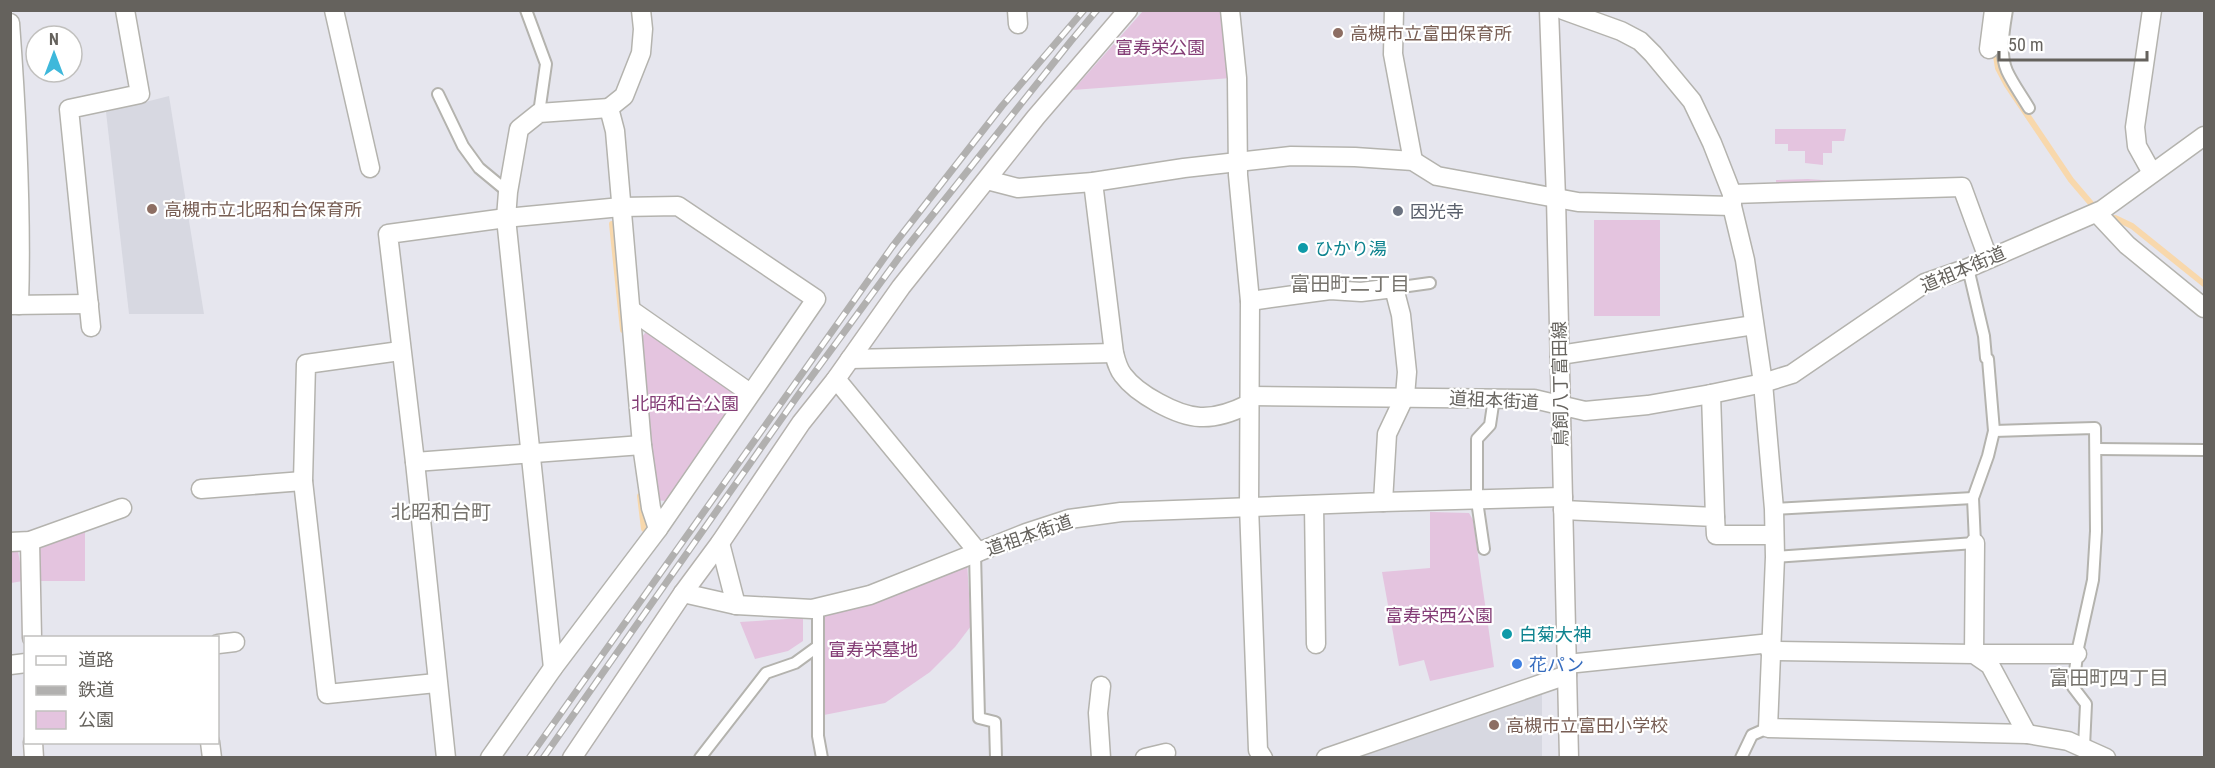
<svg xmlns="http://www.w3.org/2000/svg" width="2215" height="768" font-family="'Roboto Condensed','Noto Sans JP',sans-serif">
  <rect width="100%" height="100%" fill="#e6e6ee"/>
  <!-- education -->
  <g fill="#d7d8e1">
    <path d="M169,96l35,218h-75l-23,-202z"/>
    <path d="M1542,693v64h-194z"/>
  </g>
  <!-- green -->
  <g fill="#e4c4df">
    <path d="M1143,11h82l6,67 -158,12z"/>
    <path d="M1775,129h71l-2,12h-12v12h-9v12l-18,-2v-12h-17v-7h-13z"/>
    <path d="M1808,179l27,2 1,3 -60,3v-7z"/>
    <rect x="1594" y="220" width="66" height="96"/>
    <path d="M646,332h4l83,58 1,11 -68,100 -11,-1 -14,-162z"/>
    <path d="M1430,512l39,1 4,7 21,147 -64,14 -6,-21 -25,6 -17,-94 48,-4z"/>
    <path d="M85,530v51h-46v-32z"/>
    <path d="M18,551l5,30 -12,2v-31z"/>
    <path d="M967,562l4,64 -16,21 -25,25 -45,31 -61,12 -3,-100z"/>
    <path d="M803,618v23l-15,10 -33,8 -15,-37z"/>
  </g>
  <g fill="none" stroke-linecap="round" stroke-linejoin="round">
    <!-- stream -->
    <g stroke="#f8d8ac" stroke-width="6">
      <path d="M1995,50l3,18 9,17 64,95 23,27"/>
      <path d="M2115,218l17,8 72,58"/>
      <path d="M612,224l11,106"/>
      <path d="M640,496l4,33"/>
    </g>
    <!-- lane casing -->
    <g stroke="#b4b3ae" stroke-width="14">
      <g id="lane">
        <path d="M526,10l20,54 -7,49"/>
        <path d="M2007,10c-3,19 -8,43 0,61 6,13 15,25 22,37"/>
        <path d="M438,94l25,52 16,22 29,24"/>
        <path d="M1394,288l36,-5"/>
        <path d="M1994,431l101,-3 1,103 -3,49 -15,68 -5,39 13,17 -2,43"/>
        <path d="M2097,449l107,1"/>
        <path d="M1774,509l199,-11"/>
        <path d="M1484,549l-7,-48v-62l13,-14 4,-27"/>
        <path d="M975,553l4,165 16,4 1,36"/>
        <path d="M1775,557l200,-14 -2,-45 15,-42 6,-25 -6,-72 -2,-1 -2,-22 -16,-68"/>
        <path d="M818,608v128l4,22"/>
        <path d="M700,758l66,-85 29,-10 22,-16"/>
        <path d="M1741,758l11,-23 16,-7"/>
      </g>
    </g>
    <!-- street casing -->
    <g stroke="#b4b3ae" stroke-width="21">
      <g id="street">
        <path d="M334,10l36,158"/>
        <path d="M1017,10l1,14"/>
        <path d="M1230,10l7,68 1,97 12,126 -1,205 9,244 5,8"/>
        <path d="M1394,10l-1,44 20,107"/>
        <path d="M1563,10l58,21 19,10 13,13 39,47 20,42 20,51v12l13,54 18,123 11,126 1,48 -7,171 259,6 41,7 38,17"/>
        <path d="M2152,10l-17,117 2,19 15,27"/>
        <path d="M10,23c7,94 12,188 9,282"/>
        <path d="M1989,49l5,-39"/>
        <path d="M987,180l31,8 75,-6 91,-14 107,-12 64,1 58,4 24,15 141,26 154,4"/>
        <path d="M1093,182l21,171c2,8 4,16 9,22 14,19 54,41 77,42 17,1 35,-6 49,-13"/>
        <path d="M1732,194l230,-7 26,71"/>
        <path d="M2097,213l30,32 77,63"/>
        <path d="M10,305l79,-1"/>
        <path d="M631,310l119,83"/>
        <path d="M91,327l-22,-218 71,-15 -15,-84"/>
        <path d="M400,351l-94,13 -3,117 24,213 109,-11"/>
        <path d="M1560,355l194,-30"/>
        <path d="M850,359l264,-6"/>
        <path d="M836,379l142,173"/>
        <path d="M1711,394l4,123"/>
        <path d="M1250,396l284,3 51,12 63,-6 63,-11 52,-11 29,-9 133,-91 43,-15 134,-58 102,-74"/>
        <path d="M415,462l227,-17"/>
        <path d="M201,489l102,-8"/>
        <path d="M1383,502l180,-5"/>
        <path d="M1314,505l2,139"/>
        <path d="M1563,510l152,7 1,18h58"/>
        <path d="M10,542l20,-1 92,-33"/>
        <path d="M720,543l16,62"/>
        <path d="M1975,543l-1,111h103"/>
        <path d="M683,593l53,12 76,4 58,-14 156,-62 43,-14 52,-7 262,-10 4,-68 18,-38 2,-24 -6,-57 -7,-27 -33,4 -31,-2 -80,11"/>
        <path d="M218,644l17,-2"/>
        <path d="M1770,651l204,3 16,11 37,69"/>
        <path d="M1567,664l204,-21"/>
        <path d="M10,665l16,-2"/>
        <path d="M553,668l-47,-450 2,-26 11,-63 20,-16 70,-5"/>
        <path d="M1101,686l-3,27 3,45"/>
        <path d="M210,742l2,16"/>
        <path d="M446,758l-31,-296 -27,-228 118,-16 115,-11 57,-1 138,93 -158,230"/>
        <path d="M490,758l63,-90 105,-139 -7,-21 -9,-63 -27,-314 -6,-23 15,-12 17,-43 2,-24 -2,-19"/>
        <path d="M1145,758l21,-5"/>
        <path d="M1326,758l241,-83"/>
      </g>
    </g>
    <!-- secondary casing -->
    <g stroke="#b5b2ae" stroke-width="21">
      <g id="secondary">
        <path d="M1549,10l7,188 13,560"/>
        <path d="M30,541l2,97"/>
        <path d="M33,742l1,16"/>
        <path d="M572,758l111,-165 37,-50 81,-120 35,-44 65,-92 135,-170 92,-107"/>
      </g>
    </g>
    <!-- lane -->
    <use href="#lane" stroke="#fff" stroke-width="10"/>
    <!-- street -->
    <use href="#street" stroke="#fff" stroke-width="18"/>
    <!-- secondary -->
    <use href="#secondary" stroke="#fff" stroke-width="18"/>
    <!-- rail casing -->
    <g stroke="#b1b0af" stroke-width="7">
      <g id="rail">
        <path d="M529,758l363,-511 110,-141 82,-96"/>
        <path d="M543,758l258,-367 102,-139 168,-211 26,-31"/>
      </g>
    </g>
    <!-- rail -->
    <use href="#rail" stroke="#fff" stroke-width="4.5" stroke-dasharray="14" stroke-linecap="butt"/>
  </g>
  <!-- markers -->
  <g fill="#8d6e63" stroke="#fff" stroke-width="2">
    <circle cx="1338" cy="33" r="6"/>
    <circle cx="152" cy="209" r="6"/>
    <circle cx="1494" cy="725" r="6"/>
  </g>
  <circle fill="#6b7280" stroke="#fff" stroke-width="2" cx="1398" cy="211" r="6"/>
  <g fill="#0f9aa8" stroke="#fff" stroke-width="2">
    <circle cx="1303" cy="248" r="6"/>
    <circle cx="1507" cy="634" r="6"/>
  </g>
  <circle fill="#3f7fe0" stroke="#fff" stroke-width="2" cx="1517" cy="664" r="6"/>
  <g text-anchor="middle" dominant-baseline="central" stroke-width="4.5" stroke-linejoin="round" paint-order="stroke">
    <!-- education labels -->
    <g font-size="18" fill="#785e54" stroke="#fff" text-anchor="start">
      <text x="1350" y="33">高槻市立富田保育所</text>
      <text x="164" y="209">高槻市立北昭和台保育所</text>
      <text x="1506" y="725">高槻市立富田小学校</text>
    </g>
    <!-- park labels -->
    <g font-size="18" fill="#843d76" stroke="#fff">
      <text x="1160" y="47">富寿栄公園</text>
      <text x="685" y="403">北昭和台公園</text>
      <text x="1439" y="615">富寿栄西公園</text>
      <text x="873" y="649">富寿栄墓地</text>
    </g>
    <!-- worship labels -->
    <g font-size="18" fill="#5b616d" stroke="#fff" text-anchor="start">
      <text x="1410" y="211">因光寺</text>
    </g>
    <!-- culture labels -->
    <g font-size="18" fill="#0d838f" stroke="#fff" text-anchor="start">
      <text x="1315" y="248">ひかり湯</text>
      <text x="1519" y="634">白菊大神</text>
    </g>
    <!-- street labels -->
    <g font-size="18" fill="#65625d" stroke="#fff">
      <text transform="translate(1963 269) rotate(-23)">道祖本街道</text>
      <text transform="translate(1560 384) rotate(-91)">鳥飼八丁富田線</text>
      <text transform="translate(1494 400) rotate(3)">道祖本街道</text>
      <text transform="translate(1029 535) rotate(-19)">道祖本街道</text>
    </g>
    <!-- shop labels -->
    <g font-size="18" fill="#366cbe" stroke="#fff" text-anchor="start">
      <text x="1529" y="664">花パン</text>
    </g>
    <!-- neighbourhood labels -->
    <g font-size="20" fill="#77746e" stroke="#fff">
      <text x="1350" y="284">富田町二丁目</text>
      <text x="441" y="512">北昭和台町</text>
      <text x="2109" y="678">富田町四丁目</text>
    </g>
  </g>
  <!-- border -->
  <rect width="2215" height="768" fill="none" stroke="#65625d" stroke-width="24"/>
  <!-- legend -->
  <rect x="24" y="636" width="195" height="108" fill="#ffffff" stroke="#c1c0be" stroke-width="1.5"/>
  <rect x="36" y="656" width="30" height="9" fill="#ffffff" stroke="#c1c0be" stroke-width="1.5"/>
  <text x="78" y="666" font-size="18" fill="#65625d">道路</text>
  <rect x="36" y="686" width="30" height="9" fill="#b1b0af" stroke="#c1c0be" stroke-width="1.5"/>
  <text x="78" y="696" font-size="18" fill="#65625d">鉄道</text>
  <rect x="36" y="711" width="30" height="18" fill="#e4c4df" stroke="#c1c0be" stroke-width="1.5"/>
  <text x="78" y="726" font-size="18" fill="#65625d">公園</text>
  <!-- north arrow -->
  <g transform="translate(54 54)"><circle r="28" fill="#ffffff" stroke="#c1c0be" stroke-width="1.5"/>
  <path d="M0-4.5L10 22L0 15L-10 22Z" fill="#3eb8db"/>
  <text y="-9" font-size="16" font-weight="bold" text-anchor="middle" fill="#65625d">N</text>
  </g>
  <!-- scale -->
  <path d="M1999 51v9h148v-9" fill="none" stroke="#65625d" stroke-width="3"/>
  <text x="2008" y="51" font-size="18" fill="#65625d" stroke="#ffffff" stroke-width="4.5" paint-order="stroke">50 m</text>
</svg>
